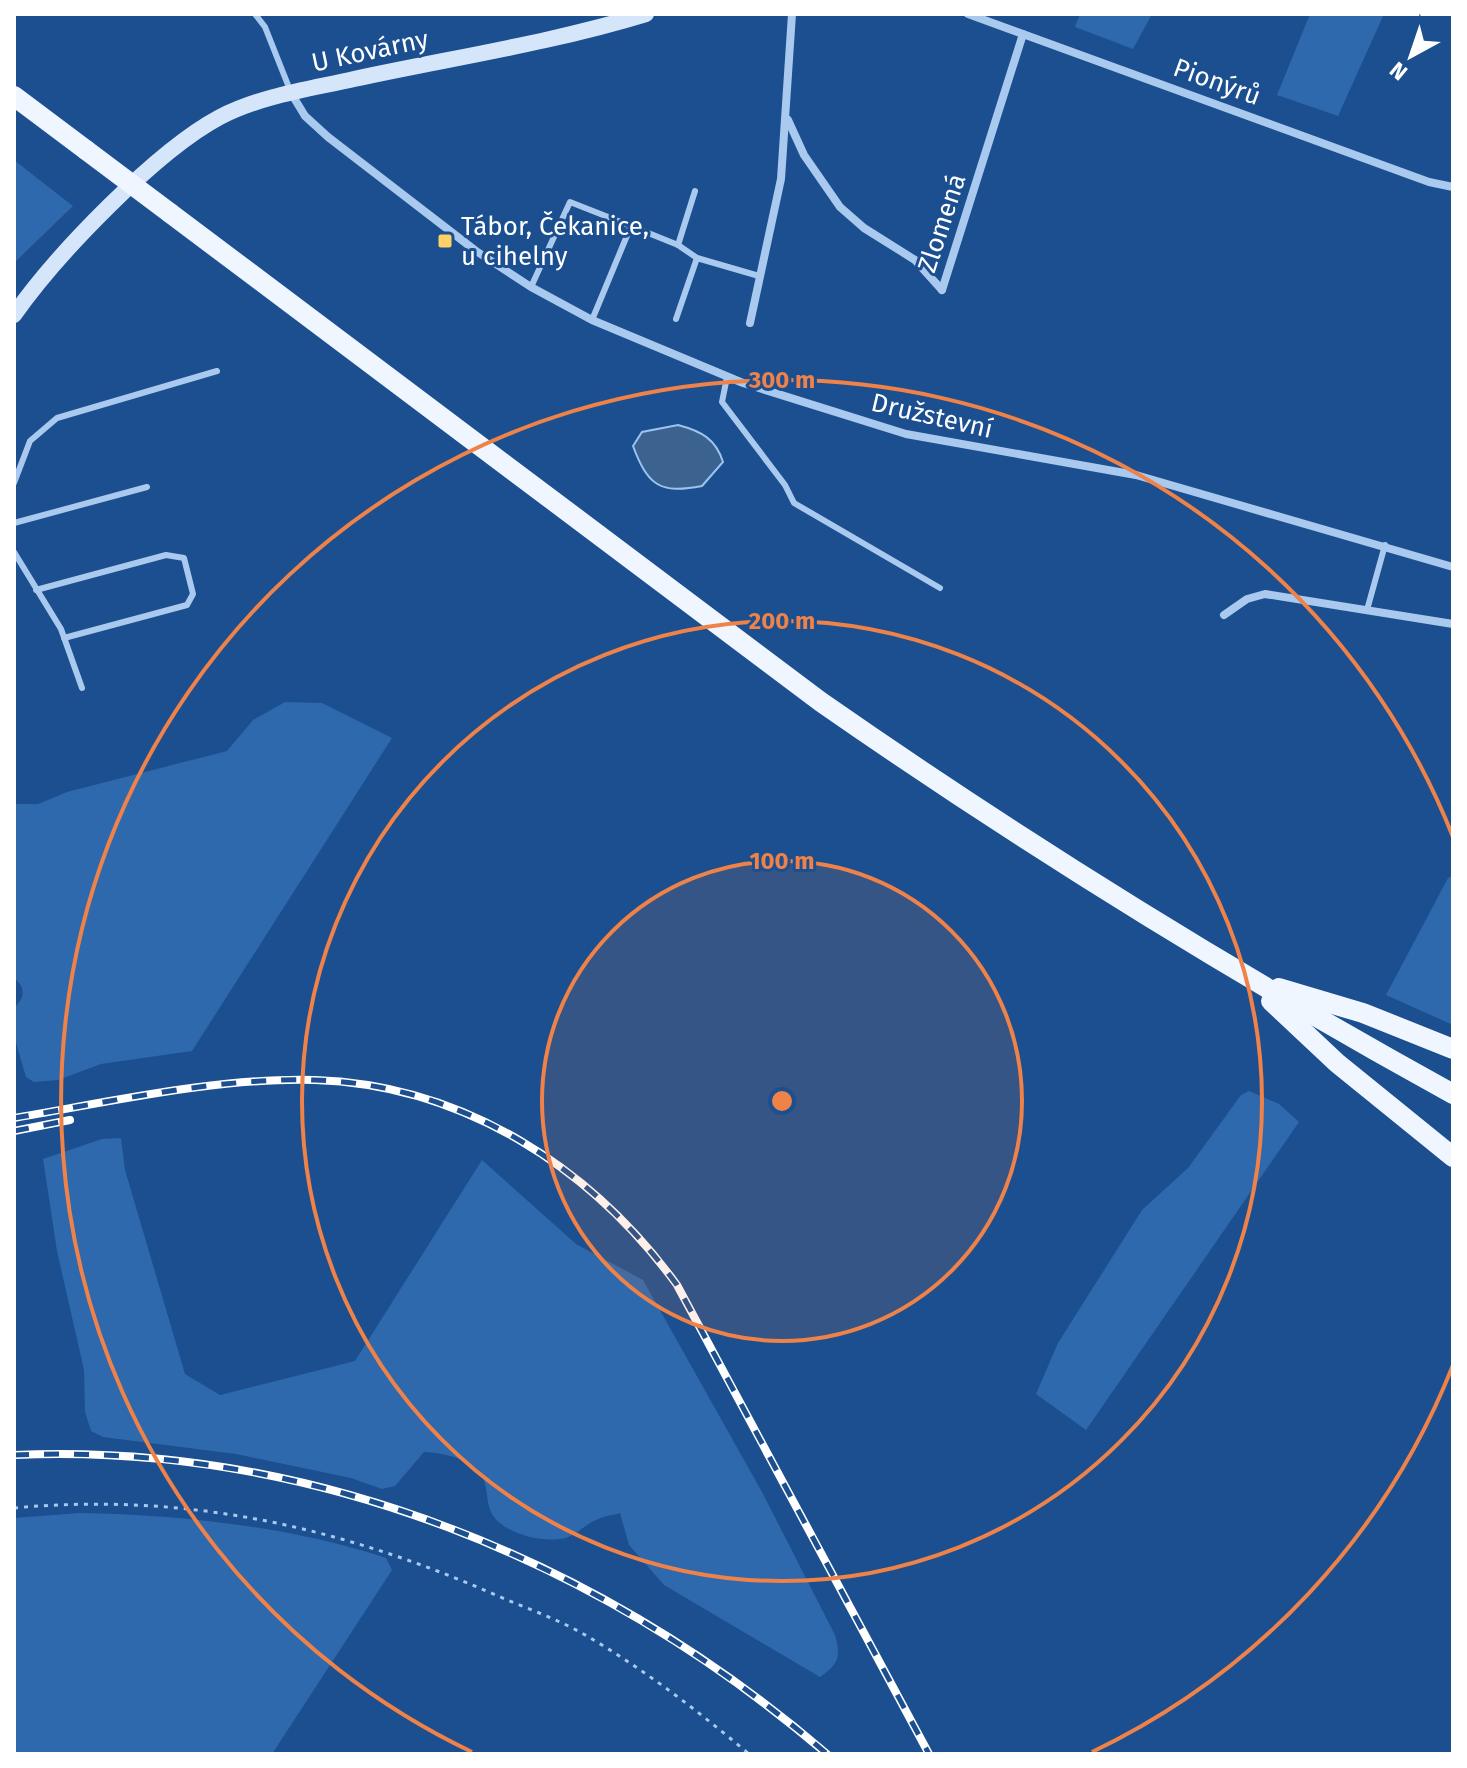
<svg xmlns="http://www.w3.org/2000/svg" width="1467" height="1768" font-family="'Fira Sans',sans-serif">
  <rect width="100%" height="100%" fill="#1b4f8f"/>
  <!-- green -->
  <g fill="#2e69ad">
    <path d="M1080,14h72l-19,35 -58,-22z"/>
    <path d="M1310,14h74l-46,102 -61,-21z"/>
    <path d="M14,160l59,46 -59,57z"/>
    <path d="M285,702l37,1 70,35 -200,313 -91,13 -43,16 -24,2 -8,-5 -12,-41v-28c11,-10 12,-21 0,-30v-174h24l29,-12 160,-41 26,-31z"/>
    <path d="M1453,875v150l-67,-30 62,-117z"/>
    <path d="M1249,1091l30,13 20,18 -213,308 -50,-36 22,-51 84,-133 46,-42 53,-73z"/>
    <path d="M121,1138l4,32 60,204 35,21 135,-34 127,-201 94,84 67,36 119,212 73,143c6,22 4,29 -15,42l-156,-92 -35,-40 -9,-32c-7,2 -16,3 -24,7 -14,6 -21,18 -37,19 -20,3 -56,-6 -67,-25 -6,-10 -4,-25 -9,-36 -8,-20 -41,-25 -59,-26l-29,34 -13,3 -31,-11 -115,-24 -133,-17 -12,-6 -6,-19 -1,-42 -27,-119 -14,-92 59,-20z"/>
    <path d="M80,1513c102,2 208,13 306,45l6,12 -120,184h-258v-236z"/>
  </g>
  <!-- water -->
  <path fill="#3c6290" stroke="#9cc4f0" stroke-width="2" d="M678,425c23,6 38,14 45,37l-21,24c-42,8 -54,0 -69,-40l9,-14z"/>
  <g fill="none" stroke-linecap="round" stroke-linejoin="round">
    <!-- path -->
    <path stroke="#a9c9ee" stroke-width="3" stroke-dasharray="4 6" stroke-linecap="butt" d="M14,1508c173,-16 327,19 484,88 30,13 62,24 89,40 58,34 111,75 162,118"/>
    <!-- lane -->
    <g stroke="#a9c9ee" stroke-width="6">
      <path d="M255,14l10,13 25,63"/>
      <path d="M678,245l17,-54"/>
      <path d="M531,287l39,-85 61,24"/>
      <path d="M676,319l21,-61 62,18"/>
      <path d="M592,320l39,-94 47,19 19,13"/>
      <path d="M727,377l-5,25 63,83 9,18 146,85"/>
      <path d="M14,483l16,-42 27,-23 160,-47"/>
      <path d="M14,523l133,-36"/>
      <path d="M14,552l47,77 21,59"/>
      <path d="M36,590l130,-35 18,3 9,36 -6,11 -123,33"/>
      <path d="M1367,610l18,-65"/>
    </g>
    <!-- street -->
    <g stroke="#a9c9ee" stroke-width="8">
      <path d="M968,14l461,168 24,5"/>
      <path d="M291,93l14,23 23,21 148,114 55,36 61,33 151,63 163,51 230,41 317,92"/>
      <path d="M788,120l16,35 36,52 24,21 51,32 27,30"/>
      <path d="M942,290l81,-256"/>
      <path d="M750,323l31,-144 11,-165"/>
      <path d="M1224,615l23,-16 18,-5 188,30"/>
    </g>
    <!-- secondary -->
    <path stroke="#d6e6fa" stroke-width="16" d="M14,315c42,-60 142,-164 206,-198 40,-21 90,-28 134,-38 97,-21 197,-36 292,-65"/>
    <!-- primary -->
    <g stroke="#f0f6ff" stroke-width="20">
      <path d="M14,96l72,54"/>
      <path d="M170,213l651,489c204,142 414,272 632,392"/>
      <path d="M1279,988l84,25 90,36"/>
      <path d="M1271,1001l66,62 116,94"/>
    </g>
    <!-- rail casing -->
    <g stroke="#fff" stroke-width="8">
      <g id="rail">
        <path d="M14,1118c95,-16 206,-41 301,-38 149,5 277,88 362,205l252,469"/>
        <path d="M14,1131l56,-11"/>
        <path d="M14,1455c299,-13 589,107 813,299"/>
      </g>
    </g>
    <!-- rail -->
    <use href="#rail" stroke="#1b4f8f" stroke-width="5" stroke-dasharray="15" stroke-linecap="butt"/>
    <!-- primary-bridge -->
    <path stroke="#f0f6ff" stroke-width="20" d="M86,150l84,63"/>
  </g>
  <!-- distance rings -->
  <circle cx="782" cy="1101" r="240" fill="#ee8249" fill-opacity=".12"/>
  <g fill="none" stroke="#ee8249" stroke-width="4">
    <circle cx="782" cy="1101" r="240"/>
    <circle cx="782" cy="1101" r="480"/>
    <path d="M1453 1365A721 721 0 0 1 1092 1752M472 1752A721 721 0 1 1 1453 837"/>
  </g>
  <!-- markers -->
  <rect fill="#ffd166" stroke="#1b4f8f" stroke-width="3" x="437" y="233" width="16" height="16" rx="4"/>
  <g text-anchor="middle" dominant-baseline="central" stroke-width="6" stroke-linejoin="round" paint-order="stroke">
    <!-- street labels -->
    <g font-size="26" fill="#fff" stroke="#1b4f8f">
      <text transform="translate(370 51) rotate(-12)">U Kovárny</text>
      <text transform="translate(1217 82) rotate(20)">Pionýrů</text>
      <text transform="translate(942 223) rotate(-72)">Zlomená</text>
      <text transform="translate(932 416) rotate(13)">Družstevní</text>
    </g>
    <!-- poi labels -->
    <g font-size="26" fill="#fff" stroke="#1b4f8f" text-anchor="start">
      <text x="461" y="226">Tábor, Čekanice,<tspan x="461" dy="30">u cihelny</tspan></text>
    </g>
  </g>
  <circle cx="782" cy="1101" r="12" fill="#ee8249" stroke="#1b4f8f" stroke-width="4"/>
  <g font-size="24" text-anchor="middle" font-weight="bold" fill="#ee8249" stroke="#1b4f8f" stroke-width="6" stroke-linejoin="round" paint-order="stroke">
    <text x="782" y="388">300 m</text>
    <text x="782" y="629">200 m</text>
    <text x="782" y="869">100 m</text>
  </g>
  <!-- border -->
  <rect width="1467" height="1768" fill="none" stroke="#ffffff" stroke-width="32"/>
  <!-- north arrow -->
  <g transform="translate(1411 56) rotate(220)" stroke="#1b4f8f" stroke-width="6" paint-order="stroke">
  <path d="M0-6L14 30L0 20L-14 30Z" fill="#ffffff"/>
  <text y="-12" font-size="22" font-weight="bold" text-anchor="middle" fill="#ffffff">N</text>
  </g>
</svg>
